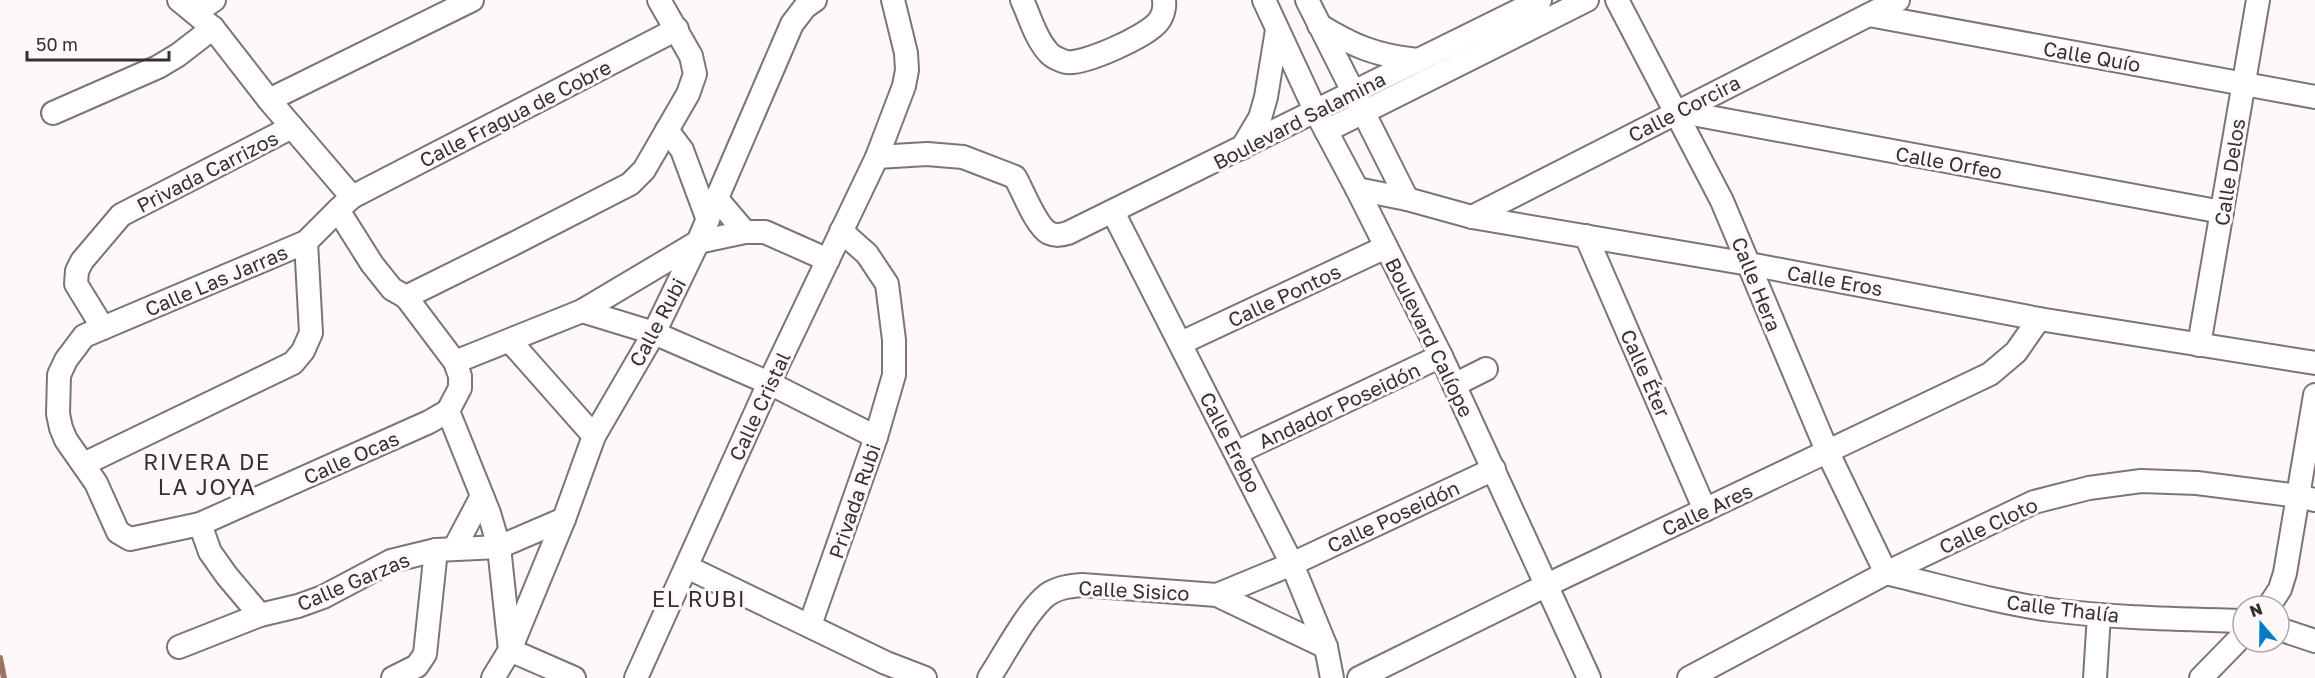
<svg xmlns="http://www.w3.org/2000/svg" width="2315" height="678" font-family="'Golos Text',sans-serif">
  <rect width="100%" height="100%" fill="#fef9f8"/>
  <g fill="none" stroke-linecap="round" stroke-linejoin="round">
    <!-- stream -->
    <path stroke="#9e7266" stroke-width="6" d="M0,658l4,20"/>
    <!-- minor casing -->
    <g stroke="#7c7573" stroke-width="26">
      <g id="minor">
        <path d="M179,0l34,28 56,72 83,97 -14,13 34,54 20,25 14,8 49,65 5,14v12l-12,23 41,102 10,34 11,103"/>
        <path d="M1022,0c8,17 14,40 28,54 3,3 12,7 16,8 18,3 81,-26 92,-40 5,-6 7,-15 6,-22"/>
        <path d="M1264,0l52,112 41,77 84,167 148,322"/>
        <path d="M1307,0l100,199"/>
        <path d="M1617,0l105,201 106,252 58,120c55,13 109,29 165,37 63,8 128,9 192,11"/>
        <path d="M196,12l18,-12"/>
        <path d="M1869,15l446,82"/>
        <path d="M1319,25c34,21 58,31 99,35"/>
        <path d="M269,100l203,-100"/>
        <path d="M1676,111l546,101"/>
        <path d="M53,113l105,-46 20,-12 35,-27"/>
        <path d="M667,130l15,20 26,70"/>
        <path d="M1326,131l261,-131"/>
        <path d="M1242,148l18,-30 6,-21 11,-67"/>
        <path d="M877,157l50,-3 36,3 52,20c8,14 21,49 34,56 7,3 12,2 19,0l472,-233"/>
        <path d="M1357,189l50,10 65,18 277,47 290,55 276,44"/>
        <path d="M352,197l325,-168"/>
        <path d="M717,199l28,33"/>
        <path d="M338,210l-32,32 -222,94 -18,24 -7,15 -1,39 3,14 5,12 30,43 22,49 12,7 70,-15 229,-102 19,-11"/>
        <path d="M1113,212l179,352 34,83 6,31"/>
        <path d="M1472,217l426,-217"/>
        <path d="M1586,236l119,274"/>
        <path d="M406,297l107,-53 117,-60 14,-14 44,-76 7,-20 -4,-18 -32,-56"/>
        <path d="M582,311l72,22 115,50 107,54"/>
        <path d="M103,328l-27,-44 1,-13 5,-10 39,-46 171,-88"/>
        <path d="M510,341l84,95"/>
        <path d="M1181,343l205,-96"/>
        <path d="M2199,345l59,-345"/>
        <path d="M455,362l127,-51 116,-69 47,-10h20l63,28"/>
        <path d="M1454,385l32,-16"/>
        <path d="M1236,453l205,-97"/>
        <path d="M84,464l209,-101 10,-12 8,-18 -5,-91"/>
        <path d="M200,524l10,28 17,24 33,39"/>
        <path d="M454,549l28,-53"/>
        <path d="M687,567l199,96 39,15"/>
        <path d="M1217,595l75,-31 202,-95"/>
        <path d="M2269,606l11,-17 5,-16 30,-178"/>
        <path d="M810,625l66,-188 18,-62v-35l-7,-56 -20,-30 -26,-23"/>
        <path d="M2279,629l36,12"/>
        <path d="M179,647l81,-32 38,-9 25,-9 68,-36 45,-11 63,-3 65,-28"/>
        <path d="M510,650l64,28"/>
        <path d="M393,678l24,-12 8,-12 11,-104"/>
        <path d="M493,678l17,-28 54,-131 30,-83 60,-103 44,-91 94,-218 13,-17 10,-7"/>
        <path d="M636,678l133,-295 108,-226 27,-71 3,-16 -1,-17 -13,-53"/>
        <path d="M989,678c14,-21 41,-73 61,-85 10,-6 21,-7 32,-8l135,10 109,52"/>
        <path d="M1359,678l188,-93 443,-211 26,-22 23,-33"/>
        <path d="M1689,678l197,-105 148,-71 55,-14 52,-7 56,2 101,13 17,4"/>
        <path d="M2095,678l4,-63"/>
        <path d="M2201,678l42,-43"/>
      </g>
    </g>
    <!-- minor -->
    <use href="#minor" stroke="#fff" stroke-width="22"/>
  </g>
  <g text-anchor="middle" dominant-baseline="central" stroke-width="6" stroke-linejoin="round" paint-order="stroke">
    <!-- street labels -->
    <g font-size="20" fill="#343130" stroke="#fef9f8">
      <text transform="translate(2092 56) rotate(10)">Calle Quío</text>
      <text transform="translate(1684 108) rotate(-27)">Calle Corcira</text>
      <text transform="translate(515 113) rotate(-27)">Calle Fragua de Cobre</text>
      <text transform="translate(1299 120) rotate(-27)">Boulevard Salamina</text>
      <text transform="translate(1949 162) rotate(10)">Calle Orfeo</text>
      <text transform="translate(207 171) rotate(-27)">Privada Carrizos</text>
      <text transform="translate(2229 172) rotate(-81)">Calle Delos</text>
      <text transform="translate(216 280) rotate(-23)">Calle Las Jarras</text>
      <text transform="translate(1835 280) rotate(10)">Calle Eros</text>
      <text transform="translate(1757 284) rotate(68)">Calle Hera</text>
      <text transform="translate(1284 295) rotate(-25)">Calle Pontos</text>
      <text transform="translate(657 322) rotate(-62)">Calle Rubi</text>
      <text transform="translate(1430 337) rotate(64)">Boulevard Calíope</text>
      <text transform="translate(1646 373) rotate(66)">Calle Éter</text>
      <text transform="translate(1339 405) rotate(-25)">Andador Poseidón</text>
      <text transform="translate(759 406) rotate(-65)">Calle Cristal</text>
      <text transform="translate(1231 442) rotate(63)">Calle Erebo</text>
      <text transform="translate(351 457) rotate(-24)">Calle Ocas</text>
      <text transform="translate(854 501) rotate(-71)">Privada Rubi</text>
      <text transform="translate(1707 509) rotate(-25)">Calle Ares</text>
      <text transform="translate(1393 516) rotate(-25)">Calle Poseidón</text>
      <text transform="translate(1988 525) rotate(-25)">Calle Cloto</text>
      <text transform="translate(353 581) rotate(-23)">Calle Garzas</text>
      <text transform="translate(1134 590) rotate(3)">Calle Sisico</text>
      <text transform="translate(2063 608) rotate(7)">Calle Thalía</text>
    </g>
    <!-- quarter labels -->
    <g font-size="22" letter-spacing="1.5" fill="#343130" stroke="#fef9f8">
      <text x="207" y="461">RIVERA DE<tspan x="207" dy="25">LA JOYA</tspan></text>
      <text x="699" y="598">EL RUBI</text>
    </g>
  </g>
  <!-- north arrow -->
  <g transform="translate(2261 624) rotate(340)"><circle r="28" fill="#fef9f8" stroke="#ada9a8" stroke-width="1.5"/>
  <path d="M0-4.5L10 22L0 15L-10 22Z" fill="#007bc4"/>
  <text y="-9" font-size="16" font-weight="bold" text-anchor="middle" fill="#343130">N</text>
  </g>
  <!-- scale -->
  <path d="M27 51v9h142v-9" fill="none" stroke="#343130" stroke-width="3"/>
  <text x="36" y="51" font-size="18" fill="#343130" stroke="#fef9f8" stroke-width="4.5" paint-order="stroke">50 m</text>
</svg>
